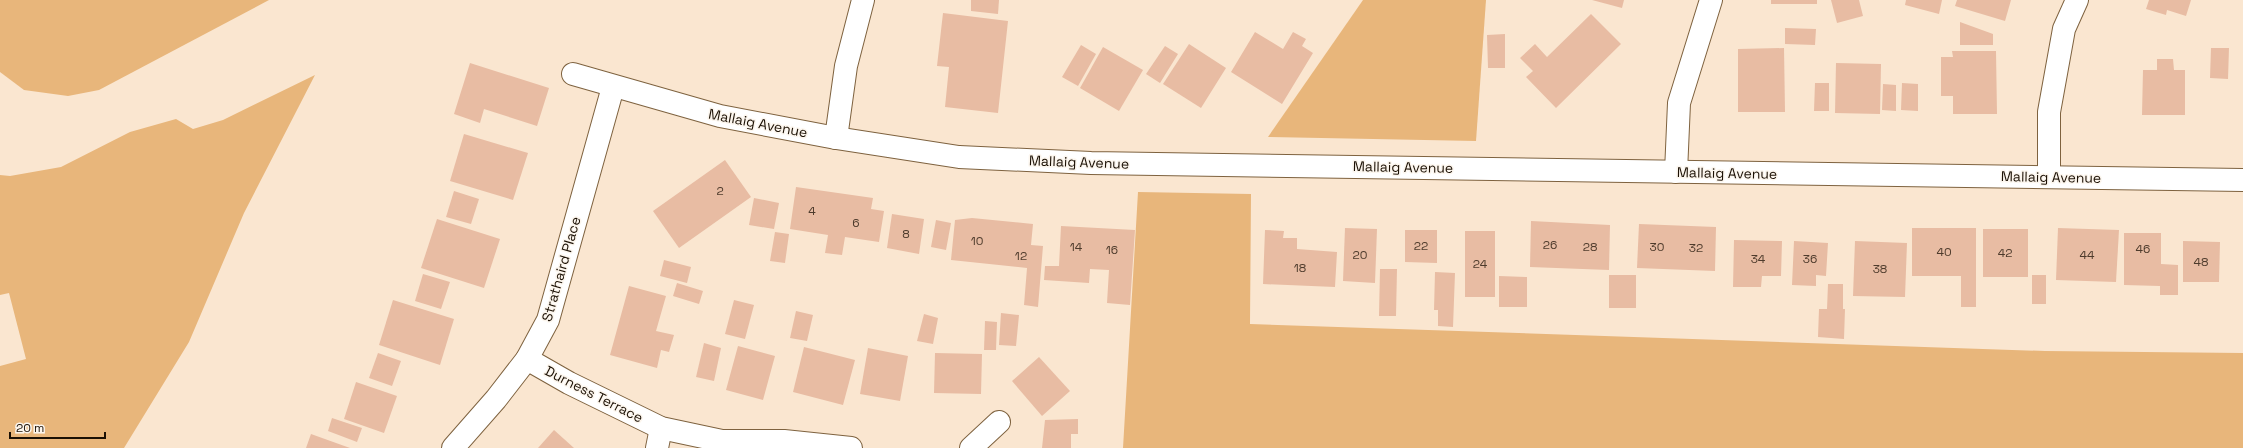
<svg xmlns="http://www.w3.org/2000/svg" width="2243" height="448" font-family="'Space Grotesk',sans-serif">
  <rect width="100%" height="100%" fill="#fae6d0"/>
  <!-- green -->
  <g fill="#e8b67b">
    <path d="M0,0h269l-170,90 -31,6 -44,-6 -24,-18z"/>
    <path d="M1363,0h123l-10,141 -208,-4z"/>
    <path d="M315,75l-71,138 -55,129 -65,106h-124v-82l26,-7 -17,-66 -9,2v-120l10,1 51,-9 69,-35 46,-13 17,10 30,-9z"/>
    <path d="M1138,192l113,2 -1,130 795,27 198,2v95h-1120z"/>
  </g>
  <!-- building -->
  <g fill="#e8bca3">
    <path d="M971,0h28l-1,14 -27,-3z"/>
    <path d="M1592,0h32l-2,8z"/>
    <rect x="1771" y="0" width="46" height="4"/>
    <path d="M1831,0h28l4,16 -26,7z"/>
    <path d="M1906,0h36l-3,14 -34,-9z"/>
    <path d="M1957,0h54l-6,21 -50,-15z"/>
    <path d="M2149,0h42l-5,16 -19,-6 -1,5 -20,-6z"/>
    <path d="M943,13l65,8 -10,92 -53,-6 4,-40 -12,-1z"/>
    <path d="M1591,14l30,30 -65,64 -30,-31 7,-6 -13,-13 15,-14 12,13z"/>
    <path d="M1960,22l33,12v11h-33z"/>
    <path d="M1785,28l31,1 -1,16 -30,-1z"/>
    <path d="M1255,32l28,17 10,-17 13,7 -4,7 11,7 -31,51 -51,-32z"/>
    <path d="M1505,34v34h-17l-1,-33z"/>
    <path d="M1189,44l37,24 -25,40 -38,-24z"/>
    <path d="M1081,45l15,9 -18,32 -16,-9z"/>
    <path d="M1165,46l13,8 -18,29 -14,-9z"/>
    <path d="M1103,47l40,23 -24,41 -39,-23z"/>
    <path d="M1784,48l1,64h-47v-63z"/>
    <path d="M2211,48h18l-1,31 -18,-1z"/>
    <path d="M1952,51h44l1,63h-44v-18h-12v-39h12z"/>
    <path d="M2157,59h16l1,11h11v45h-43l1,-45h14z"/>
    <path d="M470,63l79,25 -12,38 -53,-17 -4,14 -26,-9z"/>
    <path d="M1836,63l45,1 -1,50 -45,-1z"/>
    <path d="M1815,83h14v28h-15z"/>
    <path d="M1902,83l16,1v27l-17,-1z"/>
    <path d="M1883,84l13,1v26l-14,-1z"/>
    <path d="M464,134l64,19 -15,47 -63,-19z"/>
    <path d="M725,160l26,37 -72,51 -26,-37z"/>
    <path d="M796,187l77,11 -2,11 13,2 -5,31 -34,-5 -3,18 -17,-2 3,-18 -38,-6z"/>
    <path d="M454,191l25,8 -8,25 -25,-7z"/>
    <path d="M754,198l25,5 -5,26 -25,-4z"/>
    <path d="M892,214l32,5 -5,35 -32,-6z"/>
    <path d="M972,218l61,6 -2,21 12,1 -5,61 -14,-2 3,-37 -76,-8 4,-40z"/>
    <path d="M437,219l63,20 -16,49 -63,-20z"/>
    <path d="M936,220l15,3 -5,27 -15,-3z"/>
    <path d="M1531,221l79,4 -1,45 -79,-3z"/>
    <path d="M1639,224l77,3 -1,44 -78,-3z"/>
    <path d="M1061,226l74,4 -5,75 -23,-2 2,-33 -19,-1 -1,14 -45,-3 1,-14h14z"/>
    <path d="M1345,228l32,1 -2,54 -32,-2z"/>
    <path d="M1912,228h64v79h-15v-31h-49z"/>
    <path d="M2058,228l61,2 -3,52 -60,-2z"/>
    <rect x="1983" y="229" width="45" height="48"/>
    <path d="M1265,230l19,1 -1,7h14v11l40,3 -2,35 -72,-3z"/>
    <path d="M1405,230h32v33l-32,-1z"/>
    <rect x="1465" y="231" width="30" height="66"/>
    <path d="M775,232l14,2 -4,29 -15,-2z"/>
    <path d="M2124,233h37v31l17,1v30h-18v-9l-36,-1z"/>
    <path d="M1734,240l48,1 -1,35h-19l-1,11h-28z"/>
    <path d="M1794,241l34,2 -2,33 -10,-1v11l-24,-1z"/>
    <path d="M1855,241l52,2 -2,54 -52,-1z"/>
    <path d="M2183,241l37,1 -1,40h-36z"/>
    <path d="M664,260l27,7 -4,16 -27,-7z"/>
    <path d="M1380,269h17l-1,47h-17z"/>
    <path d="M1435,272l20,1 -2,54 -15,-1v-16h-4z"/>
    <path d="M423,274l27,8 -9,27 -26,-8z"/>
    <rect x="1609" y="275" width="27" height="33"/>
    <rect x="2032" y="275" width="14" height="29"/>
    <path d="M1499,276l28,1v30h-28z"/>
    <path d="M677,283l26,8 -4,13 -26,-8z"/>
    <path d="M1828,284h15v25h2l-1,30 -26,-2 1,-28h8z"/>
    <path d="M629,286l37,10 -10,35 18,4 -5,17 -8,-2 -4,18 -47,-13z"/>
    <path d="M393,300l61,19 -14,46 -61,-20z"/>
    <path d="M734,300l20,5 -9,34 -20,-5z"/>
    <path d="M796,311l17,4 -6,26 -17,-3z"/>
    <path d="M1001,313l18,2 -3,31 -17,-1z"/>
    <path d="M924,314l14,4 -5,26 -16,-3z"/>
    <path d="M985,321l12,1 -1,28h-12z"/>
    <path d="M704,343l17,5 -7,33 -18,-4z"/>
    <path d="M738,346l37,10 -12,44 -37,-10z"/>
    <path d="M804,347l51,13 -12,45 -50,-13z"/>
    <path d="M868,348l40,8 -8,45 -40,-7z"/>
    <path d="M378,353l23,8 -9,25 -23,-8z"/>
    <path d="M935,353l47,1 -1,40 -47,-1z"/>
    <path d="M1039,357l31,34 -28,25 -30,-35z"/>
    <path d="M356,382l41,14 -13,37 -40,-14z"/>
    <path d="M332,418l30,10 -5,14 -29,-11z"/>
    <path d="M1078,419v15h-7v14h-29l3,-28z"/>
    <path d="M554,430l20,18h-36z"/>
    <path d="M311,434l39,14h-44z"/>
  </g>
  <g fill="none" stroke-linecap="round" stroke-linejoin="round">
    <!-- minor casing -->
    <g stroke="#7e623f" stroke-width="24">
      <g id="minor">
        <path d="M573,74l147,42 116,22 123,19 132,6 1152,17"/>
        <path d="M836,138l10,-72 17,-66"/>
        <path d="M1676,172l3,-69 32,-103"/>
        <path d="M2049,176v-64l15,-83 13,-29"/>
        <path d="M527,359l42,24 92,45 61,13h62l67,7"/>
        <path d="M453,448l43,-49 31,-40 21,-39 65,-233"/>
        <path d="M657,448l4,-20"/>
        <path d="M971,448l28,-26"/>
      </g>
    </g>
    <!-- minor -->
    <use href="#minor" stroke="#fff" stroke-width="22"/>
  </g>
  <g text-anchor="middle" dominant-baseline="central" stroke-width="3" stroke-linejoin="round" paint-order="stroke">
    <!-- number labels -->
    <g font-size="12" fill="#4e3b2c">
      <text x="720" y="191">2</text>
      <text x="812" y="211">4</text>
      <text x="856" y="223">6</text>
      <text x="906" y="234">8</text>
      <text x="977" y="241">10</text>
      <text x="1550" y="245">26</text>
      <text x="1421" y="246">22</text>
      <text x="1076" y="247">14</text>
      <text x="1590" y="247">28</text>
      <text x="1657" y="247">30</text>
      <text x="1696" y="248">32</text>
      <text x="2143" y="249">46</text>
      <text x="1112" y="250">16</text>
      <text x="1944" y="252">40</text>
      <text x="2005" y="253">42</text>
      <text x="1360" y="255">20</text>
      <text x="2087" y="255">44</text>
      <text x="1021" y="256">12</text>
      <text x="1758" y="259">34</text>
      <text x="1810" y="259">36</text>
      <text x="2201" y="262">48</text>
      <text x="1480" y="264">24</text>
      <text x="1300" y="268">18</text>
      <text x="1880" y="269">38</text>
    </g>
    <!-- street labels -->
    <g font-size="14" fill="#1b1004" stroke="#fcf6ee">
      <text transform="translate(758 123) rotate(11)">Mallaig Avenue</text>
      <text transform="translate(1079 162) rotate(2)">Mallaig Avenue</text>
      <text transform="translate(1403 167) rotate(1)">Mallaig Avenue</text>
      <text transform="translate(1727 173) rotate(1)">Mallaig Avenue</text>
      <text transform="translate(2051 177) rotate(1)">Mallaig Avenue</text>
      <text transform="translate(561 269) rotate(-74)">Strathaird Place</text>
      <text transform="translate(594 394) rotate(27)">Durness Terrace</text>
    </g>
  </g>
  <!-- scale -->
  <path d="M10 432v6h95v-6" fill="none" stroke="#1b1004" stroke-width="2"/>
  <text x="16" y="432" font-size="12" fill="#1b1004" stroke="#fcf6ee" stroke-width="3" paint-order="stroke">20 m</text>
</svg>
